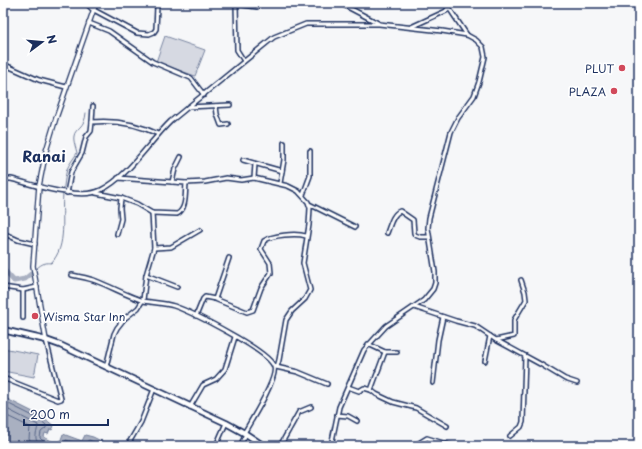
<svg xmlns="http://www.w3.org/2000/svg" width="642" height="449" font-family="'Playpen Sans',sans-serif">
  <rect width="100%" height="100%" fill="#f6f7f9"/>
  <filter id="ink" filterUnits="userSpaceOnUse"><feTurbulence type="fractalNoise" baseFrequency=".025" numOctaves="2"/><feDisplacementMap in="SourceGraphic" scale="8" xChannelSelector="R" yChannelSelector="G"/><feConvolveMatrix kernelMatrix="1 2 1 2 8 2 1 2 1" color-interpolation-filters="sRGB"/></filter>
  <g filter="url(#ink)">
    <!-- green -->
    <g fill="#d6d9e2" stroke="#7884a0">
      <path d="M165,36l40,14 -10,26 -39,-14z"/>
      <path d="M3,348l35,7 -4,22 -31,-6z"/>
    </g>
    <!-- water -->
    <path fill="#a9b0c1" stroke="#707c99" d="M3,397l38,19 13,10 -2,4 -2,-1 -2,5 -3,-1 -1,4 15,8 4,-11 19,7 3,-6 8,2 18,9h-108z"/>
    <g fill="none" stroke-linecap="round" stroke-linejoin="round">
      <!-- shore -->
      <g stroke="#546386" stroke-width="1">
        <path d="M3,401l36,18 7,6v3l-5,4 -1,6 2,2 10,6"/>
        <path d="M3,407l35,18c-1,9 -6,15 4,21"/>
        <path d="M3,414l27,13 -1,12 4,7"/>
        <path d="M63,446l3,-6 16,5 7,-5 13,6"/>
      </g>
      <!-- stream -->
      <path stroke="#707c99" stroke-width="1" d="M35,270c5,-5 9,-8 16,-7 17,-17 10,-47 12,-69 1,-8 2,-18 4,-25 2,-5 7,-11 10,-16 -1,-5 -4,-12 -3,-17 1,-8 11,-8 12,-23"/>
      <!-- river -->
      <path stroke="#a9b0c1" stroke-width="5" d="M3,269l11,12 11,-2 6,-5"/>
      <!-- minor casing -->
      <g stroke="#1b2f5e" stroke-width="6">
        <g id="minor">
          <path d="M86,3l6,6 45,24 12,1 5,-2 2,-3 1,-23 -2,-3h-8"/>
          <path d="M236,3l1,47 7,11"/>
          <path d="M340,3l38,20"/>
          <path d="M236,4l21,3 3,-4"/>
          <path d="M449,8l18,27"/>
          <path d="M89,23l20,8 44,31 38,16 13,17"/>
          <path d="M411,27l35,-16 5,-8"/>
          <path d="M3,64l36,16 27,7"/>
          <path d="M216,106l1,8 4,11 7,-1"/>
          <path d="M188,107l42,-2"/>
          <path d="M92,122l1,-16"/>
          <path d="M243,160l39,11"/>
          <path d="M254,178l1,-14"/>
          <path d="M3,179h8c17,4 35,11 54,13 11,2 26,3 36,-2 26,-12 49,-49 70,-69l103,-84 32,-13h73l63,7 25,4 9,5 7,7 2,10 -6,25 -5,14 -16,22 -7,14 -22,86 -1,10 7,44v11l-2,6 -9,11 -38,26 -22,24 -25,57 -8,39"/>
          <path d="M172,182l3,-13 6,-12"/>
          <path d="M186,183l19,-1 21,-4 15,2 13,-2 34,8 10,5 10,11 2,6 -1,17 -6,38 7,27 -5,9 -13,12 -6,9 -7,40 -2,7"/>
          <path d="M280,183l4,-23v-17"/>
          <path d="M67,193l4,-21 11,-19 4,-16 5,-6 1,-9c23,-2 45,2 66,12"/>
          <path d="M96,193l25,5 16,6 15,9 25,1c10,-5 8,-21 9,-31l-68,-5"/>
          <path d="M303,195l7,-19v-25"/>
          <path d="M309,204l46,23"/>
          <path d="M3,233l15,7 17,4"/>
          <path d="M387,233c3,-7 5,-19 13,-22l13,9 1,13 1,2 5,2h9"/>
          <path d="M117,234l4,-15 -1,-11 1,-10"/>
          <path d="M154,248l17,-1 29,-17"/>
          <path d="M72,275c8,2 16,3 24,6 16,6 31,15 48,20 10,2 20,2 30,5 17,6 96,45 100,61 4,11 -23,54 -30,66"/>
          <path d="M146,275l31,12"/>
          <path d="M3,287l20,3 14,-3"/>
          <path d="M23,290v28"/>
          <path d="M215,299l14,-41"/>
          <path d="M414,307l42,14 19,5 21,14 44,24 25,15 12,4"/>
          <path d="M196,316l7,-17 2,-2 10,2 32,13 6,-2 8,-22 10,-15 -1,-10 -9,-14 3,-8c8,-6 32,-8 42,-5"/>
          <path d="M496,340l18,-4v-16l12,-20 -1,-8 -4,-12"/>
          <path d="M368,344l17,8h12"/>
          <path d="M485,361l5,-25"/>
          <path d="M106,367l8,-33 3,-6 7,-9 14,-11 5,-8 3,-25 8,-27 -2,-35"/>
          <path d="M276,367l22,5 29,12"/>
          <path d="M3,378l55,22 3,-1 -15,-59"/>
          <path d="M433,383l5,-43 5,-23"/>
          <path d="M348,387l11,4 5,-3 7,2 5,4 17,8 23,6 31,18"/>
          <path d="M371,390l14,-38"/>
          <path d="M190,407l13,-22 13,-6 9,-10 10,-32"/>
          <path d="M337,415l11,1 9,5"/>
          <path d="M510,436l11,-9 2,-5 2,-66"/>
          <path d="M130,441l11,-19 13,-33"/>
          <path d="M216,446l10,-23"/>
          <path d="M240,446l6,-12"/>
          <path d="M280,446l19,-34 12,-5"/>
          <path d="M414,446l13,-8 26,8"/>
        </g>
      </g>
      <!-- tertiary casing -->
      <g stroke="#1b2f5e" stroke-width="6">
        <path id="tertiary" d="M46,340l-13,-74 6,-80 7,-35 10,-33 40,-115"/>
      </g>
      <!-- trunk casing -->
      <g stroke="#1b2f5e" stroke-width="8">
        <path id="trunk" d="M3,330l43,10 14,5 166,78 20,11 18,12"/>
      </g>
      <!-- minor -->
      <use href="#minor" stroke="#fff" stroke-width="3"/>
      <!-- tertiary -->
      <use href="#tertiary" stroke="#fff" stroke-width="3.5"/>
      <!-- trunk -->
      <use href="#trunk" stroke="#fff" stroke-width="4.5"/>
    </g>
  </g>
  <!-- markers -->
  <g fill="#d1495b" stroke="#fff" stroke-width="1.5">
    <circle cx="622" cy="68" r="4"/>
    <circle cx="614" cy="91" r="4"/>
    <circle cx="35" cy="316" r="4"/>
  </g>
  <g text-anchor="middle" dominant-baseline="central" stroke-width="3.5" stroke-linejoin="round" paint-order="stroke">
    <!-- poi labels -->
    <g font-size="11" fill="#1b2f5e" stroke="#fff" text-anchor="end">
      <text x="614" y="68">PLUT</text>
      <text x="606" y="91">PLAZA</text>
      <text x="43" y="316" text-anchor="start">Wisma Star Inn</text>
    </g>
    <!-- district labels -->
    <g font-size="15" font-weight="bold" fill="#1b2f5e" stroke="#fff">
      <text x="44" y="155">Ranai</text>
    </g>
  </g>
  <!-- margin -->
  <rect width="642" height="449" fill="none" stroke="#fff" stroke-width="16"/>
  <rect x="8" y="8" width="626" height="433" fill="none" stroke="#1b2f5e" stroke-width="1.5" filter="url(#ink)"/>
  <!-- north arrow -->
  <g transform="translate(42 42) rotate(74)" stroke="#ffffff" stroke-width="3" paint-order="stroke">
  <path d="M0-3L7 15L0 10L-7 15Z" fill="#1b2f5e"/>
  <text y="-6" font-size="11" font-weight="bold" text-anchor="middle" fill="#1b2f5e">N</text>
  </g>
  <!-- scale -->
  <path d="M24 419v6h84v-6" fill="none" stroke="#1b2f5e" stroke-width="2"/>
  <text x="30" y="419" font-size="12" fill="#1b2f5e" stroke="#ffffff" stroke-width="3" paint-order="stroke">200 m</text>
</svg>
